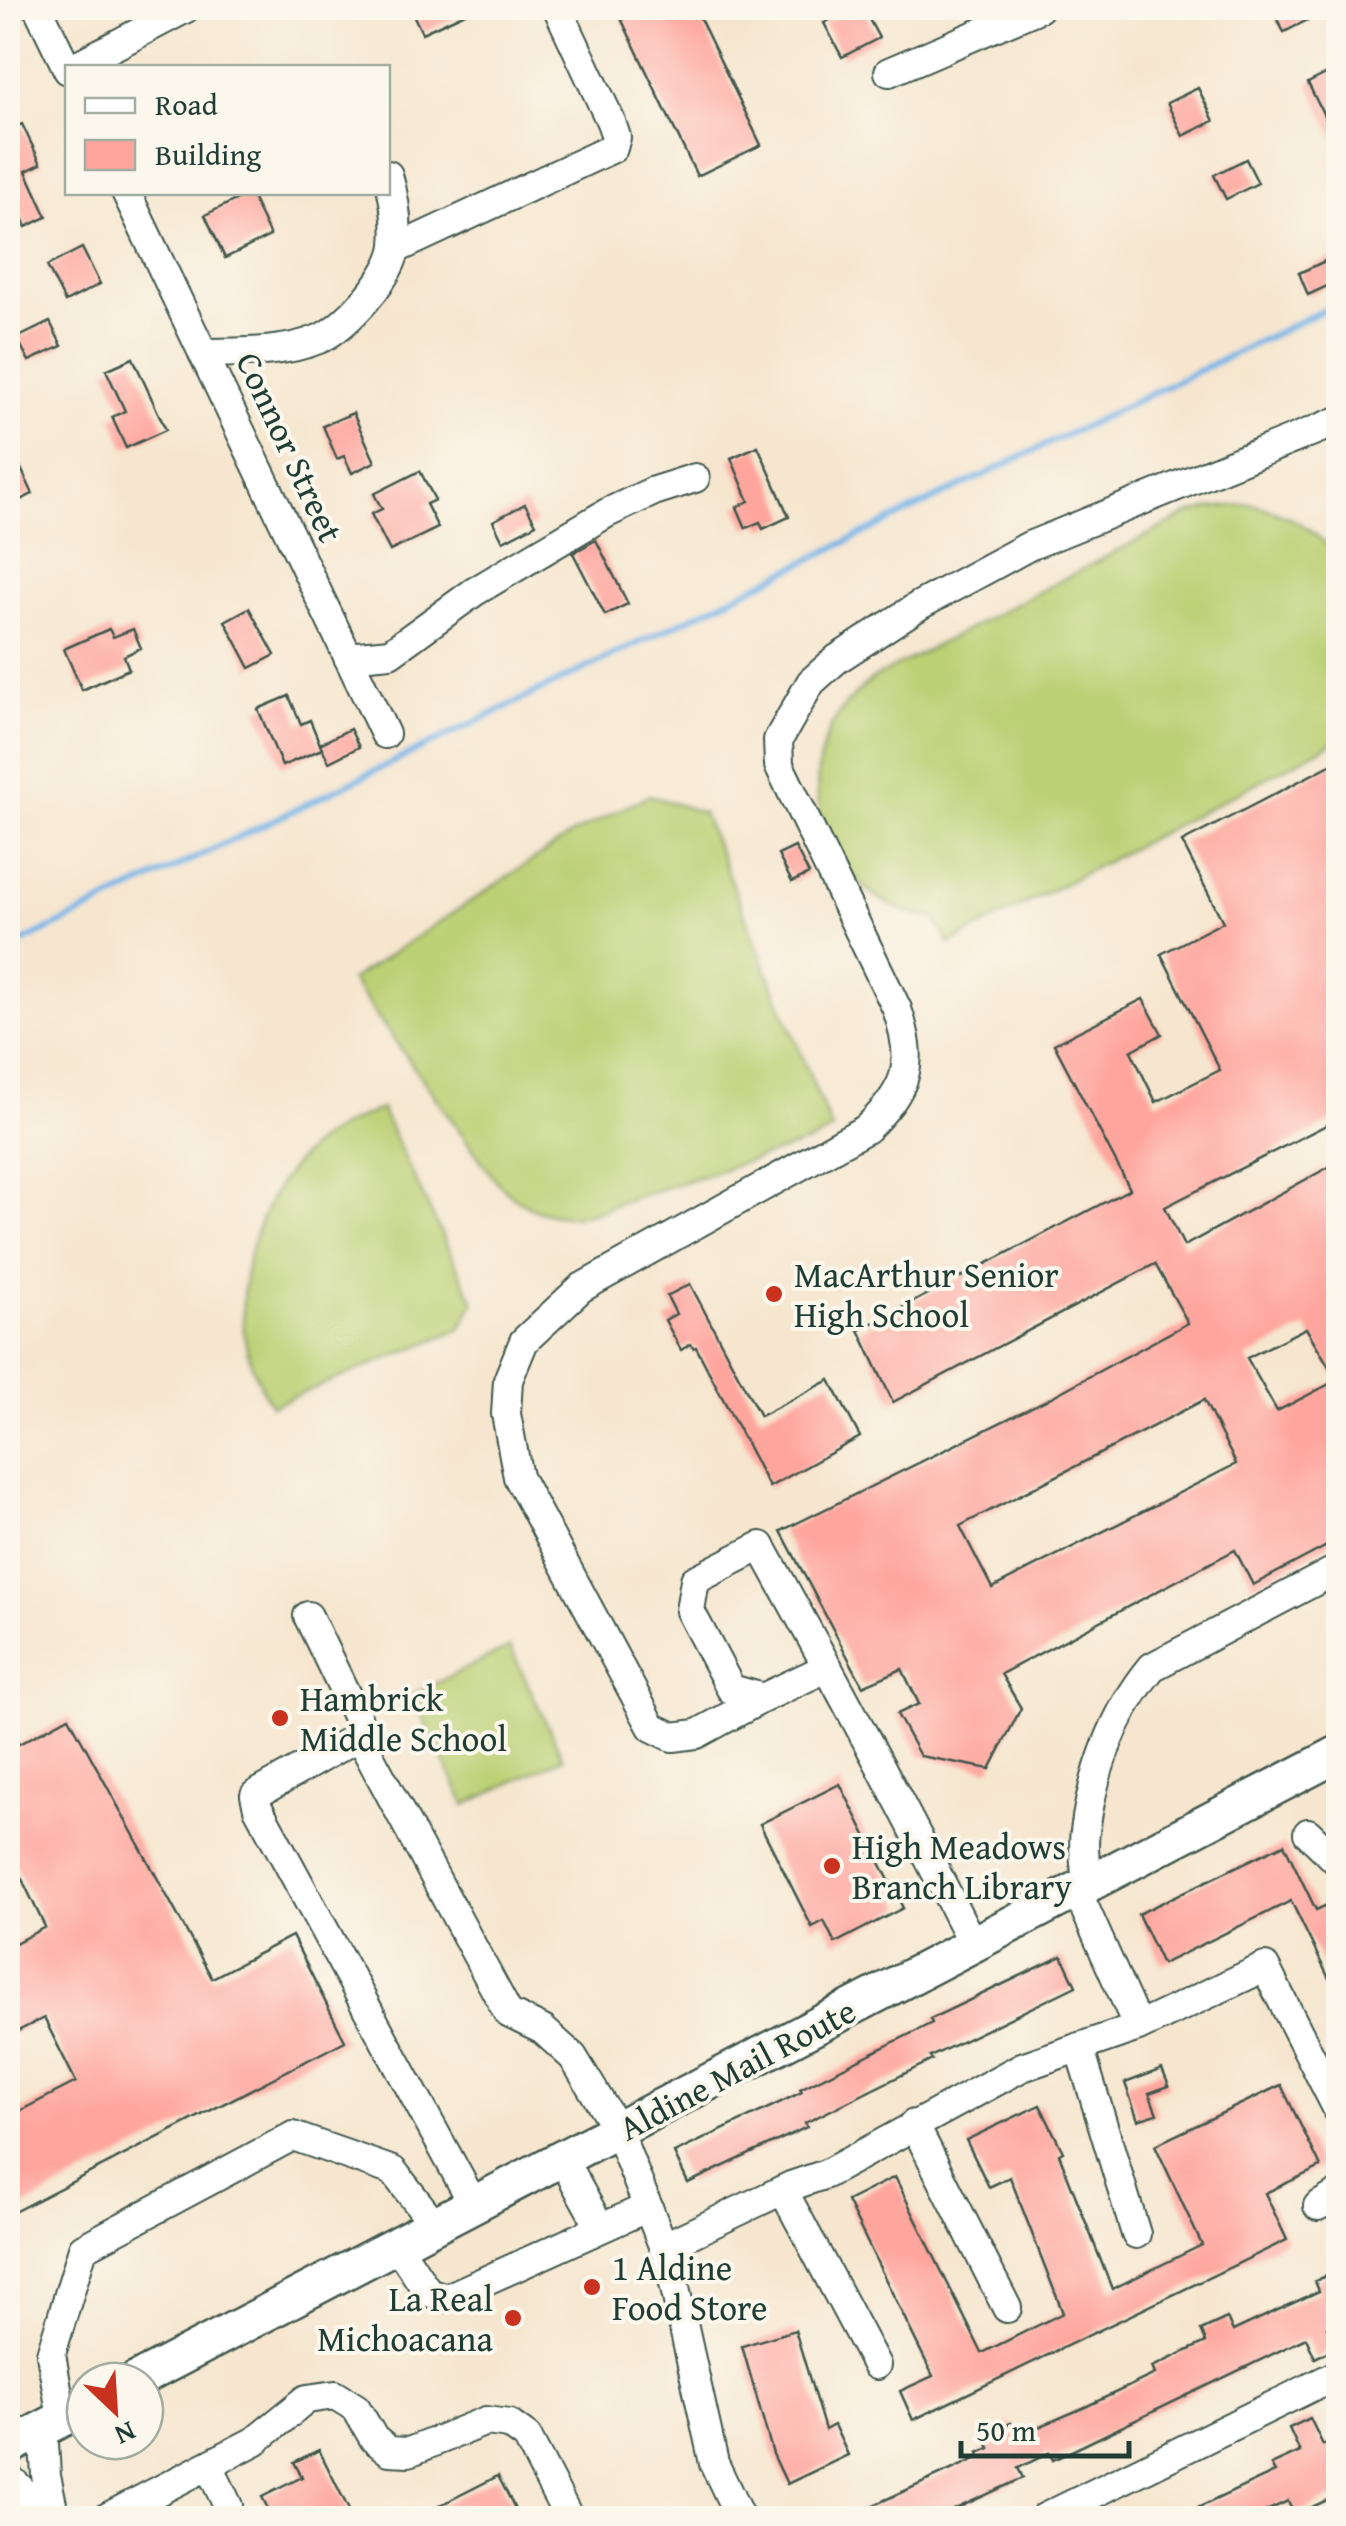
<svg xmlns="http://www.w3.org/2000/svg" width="1346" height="2526" font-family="'Gentium Book Plus',serif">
  <rect width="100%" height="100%" fill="#fbf7ec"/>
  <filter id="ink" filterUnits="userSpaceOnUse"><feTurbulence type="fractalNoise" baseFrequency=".01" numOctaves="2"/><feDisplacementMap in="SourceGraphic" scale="20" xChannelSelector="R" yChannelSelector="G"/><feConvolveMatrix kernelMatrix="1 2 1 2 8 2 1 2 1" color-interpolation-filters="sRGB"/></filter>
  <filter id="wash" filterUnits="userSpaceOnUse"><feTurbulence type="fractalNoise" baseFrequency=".0048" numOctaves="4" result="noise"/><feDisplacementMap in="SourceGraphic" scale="40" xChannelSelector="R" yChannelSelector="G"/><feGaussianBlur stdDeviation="2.25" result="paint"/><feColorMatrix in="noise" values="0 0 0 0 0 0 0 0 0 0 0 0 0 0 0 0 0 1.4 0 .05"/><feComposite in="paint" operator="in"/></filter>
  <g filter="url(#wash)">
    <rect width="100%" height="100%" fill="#f6e6cf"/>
    <!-- pitch -->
    <g fill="#bcd074" stroke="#6e8654" stroke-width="2.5">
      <path d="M1251,504c36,9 63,24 87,53v183l-389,204 -14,-26c-88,-9 -143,-105 -106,-187 10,-22 26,-38 45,-53l314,-164 22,-6z"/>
      <path d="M649,795l54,18 129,317 -20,11 -192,61c-47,25 -93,16 -127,-25l-142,-197 223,-147z"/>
      <path d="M381,1109l93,193 -14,27 -189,77c-10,-18 -19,-37 -24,-57 -16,-70 14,-165 73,-209 18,-13 40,-23 61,-31z"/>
      <path d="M510,1647l53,111 -98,47 -53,-110z"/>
    </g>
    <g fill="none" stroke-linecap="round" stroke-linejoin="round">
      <!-- stream -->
      <path stroke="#74b4e8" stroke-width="6" d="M8,949l1330,-646"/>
    </g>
    <g id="blocks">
      <!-- building -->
      <g fill="#fea69e" fill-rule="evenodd">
        <path d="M410,8h66l-54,25z"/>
        <path d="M616,8h79l66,137 -64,31z"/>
        <path d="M854,8h9l16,30 -37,19 -18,-34z"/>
        <path d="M1271,8h60l-47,24z"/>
        <path d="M1338,68v76l-30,-61z"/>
        <path d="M1198,88l16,33 -31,15 -16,-33z"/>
        <path d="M22,124l19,40 -15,7 21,46 -21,10 -8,-19 -10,5v-83z"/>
        <path d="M1246,159l12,24 -32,16 -12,-24z"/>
        <path d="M250,193l20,43 -45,22 -20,-43z"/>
        <path d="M82,248l18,36 -35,18 -18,-36z"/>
        <path d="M1338,255v26l-30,14 -9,-22z"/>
        <path d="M50,322l12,24 -33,15 -12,-23z"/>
        <path d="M133,358l33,72 -40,18 -14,-31 13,-6 -19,-41z"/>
        <path d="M353,413l22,49 -23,11 -8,-17 -7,3 -14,-33z"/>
        <path d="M8,441l25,53 -25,12z"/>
        <path d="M758,446l31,71 -26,12 -3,-7 -14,6 -9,-21 12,-6 -18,-43z"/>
        <path d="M420,471l15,29 -9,4 12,24 -48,23 -19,-37 11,-5 -8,-15z"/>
        <path d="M525,504l11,20 -33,17 -10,-20z"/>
        <path d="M596,540l32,64 -23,11 -32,-62z"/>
        <path d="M249,608l26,47 -25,13 -25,-47z"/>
        <path d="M109,629l4,8 20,-8 8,19 -17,8 5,13 -47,21 -18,-41z"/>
        <path d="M289,696l12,28 9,-4 12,29 -40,17 -24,-57z"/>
        <path d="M350,729l9,18 -30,15 -9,-18z"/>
        <path d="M1338,761v358l-173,88 19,39 154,-84v378l-85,45 -18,-35 -234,124 20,34 -31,61 -70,-13 -23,-42 22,-10 -17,-35 -39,17 -82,-155 263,-130 144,-78 -33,-59 -262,138 -34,-72 271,-141 -76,-145 89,-45 19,35 -31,17 25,51 64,-32 -59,-116 62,-32 -41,-80zM1306,1328l31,52 -60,31 -30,-53zM1204,1400l32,64 -244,124 -32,-62z"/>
        <path d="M795,847l14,27 -17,8 -14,-27z"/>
        <path d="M690,1284l70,132 70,-36 30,57 -91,50 -73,-140 -3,1 -2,-4 -10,6 -16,-30 11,-6 -9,-18z"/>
        <path d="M69,1717l143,261 80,-42 53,105 -337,174v-98l68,-35 -32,-64 -36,18v-89l37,-20 -37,-77v-100z"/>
        <path d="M840,1784l63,124 -68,35 -11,-22 -12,6 -52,-103z"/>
        <path d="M1284,1844l32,66 22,-10v97l-47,-96 -129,63 -24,-50z"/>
        <path d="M1062,1956l14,30 -146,71 2,3 -127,63 2,4 -119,56 -14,-30 128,-61 -2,-3 132,-66 -2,-4z"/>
        <path d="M1162,2069l7,17 -20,7 8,21 -19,6 -13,-37z"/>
        <path d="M1281,2085l40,82 -56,26 22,47 -374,180 -13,-29 33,-15 -86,-175 48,-24 87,176 81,-40 -53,-136 -21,10 -23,-47 74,-35 23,47 -4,2 53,135 90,-44 -47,-100z"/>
        <path d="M1338,2270v51l-11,6 9,21 -21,10 -9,-20 -253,122 -4,-7 -31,15 5,10 -87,40h-91l135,-61 -2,-4 12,-5 -6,-12 27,-13 7,13 65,-28 72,-34 -3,-7 54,-25 -5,-12 26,-12 6,13 86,-40 -4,-10z"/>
        <path d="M795,2330l30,100 9,-5 14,30 -61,29 -14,-30 -31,-108z"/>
        <path d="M1310,2418l13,27 15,-7v57l-43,20 -7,-14 -37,17h-75l99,-46 -4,-7 29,-13 -11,-24z"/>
        <path d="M319,2450l34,68h-80l-11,-21 40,-20 -8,-15z"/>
        <path d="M498,2476l22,42h-105z"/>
      </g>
    </g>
  </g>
  <g filter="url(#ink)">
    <use href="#blocks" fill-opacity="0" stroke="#3f564b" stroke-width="2.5"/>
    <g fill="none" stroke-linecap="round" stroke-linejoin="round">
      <!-- minor casing -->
      <g stroke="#3f564b" stroke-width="32">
        <g id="minor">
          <path d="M38,8l30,62"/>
          <path d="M72,68l114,-60"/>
          <path d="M889,72l150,-64"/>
          <path d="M126,192l259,542"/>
          <path d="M396,249l217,-101 3,-11 -5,-15 -52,-111"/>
          <path d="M203,353c39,-1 79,1 116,-14 28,-12 74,-64 77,-94 2,-22 -2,-49 -8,-70"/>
          <path d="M348,657l42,-4 84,-61 133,-79 47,-22 41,-13"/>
          <path d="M308,1616l50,104 1,16 149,277 35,17 30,27 45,74 51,130 45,202 26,55"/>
          <path d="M828,1667l-65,31 -32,-9 -41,-78 5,-31 66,-34c73,132 144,264 212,399"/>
          <path d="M763,1698l-66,36 -24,3 -21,-10 -134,-250 -12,-63 2,-34 16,-39 57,-53 285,-159c42,-41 50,-64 31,-120l-118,-244 -1,-25 33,-58 26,-23 83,-54 109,-59 309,-125"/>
          <path d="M359,1736l-104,59 3,13 216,397"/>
          <path d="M1308,1833l30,29"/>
          <path d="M1087,1886c-1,-18 -5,-38 -2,-55 8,-59 29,-118 67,-164l186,-98"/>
          <path d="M1077,1891l61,136"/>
          <path d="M1079,2047l57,187"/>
          <path d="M914,2124l93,184"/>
          <path d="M563,2160l37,67"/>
          <path d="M783,2190l93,175"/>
          <path d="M1318,2206l20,-12"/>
          <path d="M397,2245l31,47 19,6 201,-91"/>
          <path d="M663,2247l128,-61 35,-12 196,-107 116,-40 127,-60 73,143"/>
          <path d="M62,2418l-11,-64 32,-106 210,-112 100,35 42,54"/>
          <path d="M43,2428l3,47 9,43"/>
          <path d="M209,2466l19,40v12"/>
          <path d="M8,2477l43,41"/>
          <path d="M106,2518l149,-77 52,-42 28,-4 21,13 18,31 15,12 20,1 77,-31 23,3 18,13 42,81"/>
          <path d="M1044,2518l294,-144"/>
        </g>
      </g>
      <!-- major casing -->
      <g stroke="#3f564b" stroke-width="40">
        <g id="major">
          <path d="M135,2381l1203,-627"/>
          <path d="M8,2447l77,-40"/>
        </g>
      </g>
      <!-- minor -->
      <use href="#minor" stroke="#fff" stroke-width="28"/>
      <!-- major -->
      <use href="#major" stroke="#fff" stroke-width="35"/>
    </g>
  </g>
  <!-- markers -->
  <g fill="#c8321e" stroke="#fbf7ec" stroke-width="4">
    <circle cx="774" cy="1294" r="10"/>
    <circle cx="280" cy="1718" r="10"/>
    <circle cx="832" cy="1866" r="10"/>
    <circle cx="592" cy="2287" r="10"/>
    <circle cx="513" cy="2318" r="10"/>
  </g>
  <g text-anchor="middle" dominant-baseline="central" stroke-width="8" stroke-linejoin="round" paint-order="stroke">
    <!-- street labels -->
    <g font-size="35" fill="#1f3d34" stroke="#fbf7ec">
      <text transform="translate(290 447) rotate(65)">Connor Street</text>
      <text transform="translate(737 2069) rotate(-28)">Aldine Mail Route</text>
    </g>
    <!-- poi labels -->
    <g font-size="35" fill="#1f3d34" stroke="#fbf7ec" text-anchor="start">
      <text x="794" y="1274">MacArthur Senior<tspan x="794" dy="40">High School</tspan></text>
      <text x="300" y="1698">Hambrick<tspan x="300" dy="40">Middle School</tspan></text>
      <text x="852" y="1846">High Meadows<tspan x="852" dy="40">Branch Library</tspan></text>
      <text x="612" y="2267">1 Aldine<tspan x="612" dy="40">Food Store</tspan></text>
      <text x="493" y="2298" text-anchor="end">La Real<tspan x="493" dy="40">Michoacana</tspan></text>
    </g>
  </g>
  <!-- margin -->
  <rect width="1346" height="2526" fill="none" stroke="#fbf7ec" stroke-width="40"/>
  <!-- legend -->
  <rect x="65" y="65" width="325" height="130" fill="#fbf7ec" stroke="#a3ada2" stroke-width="2.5"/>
  <rect x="85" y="98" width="50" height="15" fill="#ffffff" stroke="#a3ada2" stroke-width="2.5"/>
  <text x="155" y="115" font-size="30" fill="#1f3d34">Road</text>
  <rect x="85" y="140" width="50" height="30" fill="#fea69e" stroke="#a3ada2" stroke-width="2.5"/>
  <text x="155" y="165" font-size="30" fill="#1f3d34">Building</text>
  <!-- north arrow -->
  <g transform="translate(115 2411) rotate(155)"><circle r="48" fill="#fbf7ec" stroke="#a3ada2" stroke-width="2.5"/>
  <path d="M0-8L18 38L0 25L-18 38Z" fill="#c8321e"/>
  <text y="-15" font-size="28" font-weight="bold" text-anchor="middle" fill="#1f3d34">N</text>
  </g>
  <!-- scale -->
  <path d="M961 2441v15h168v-15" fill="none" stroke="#1f3d34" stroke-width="5"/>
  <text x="976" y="2441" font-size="30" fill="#1f3d34" stroke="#fbf7ec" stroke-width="8" paint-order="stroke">50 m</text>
</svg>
